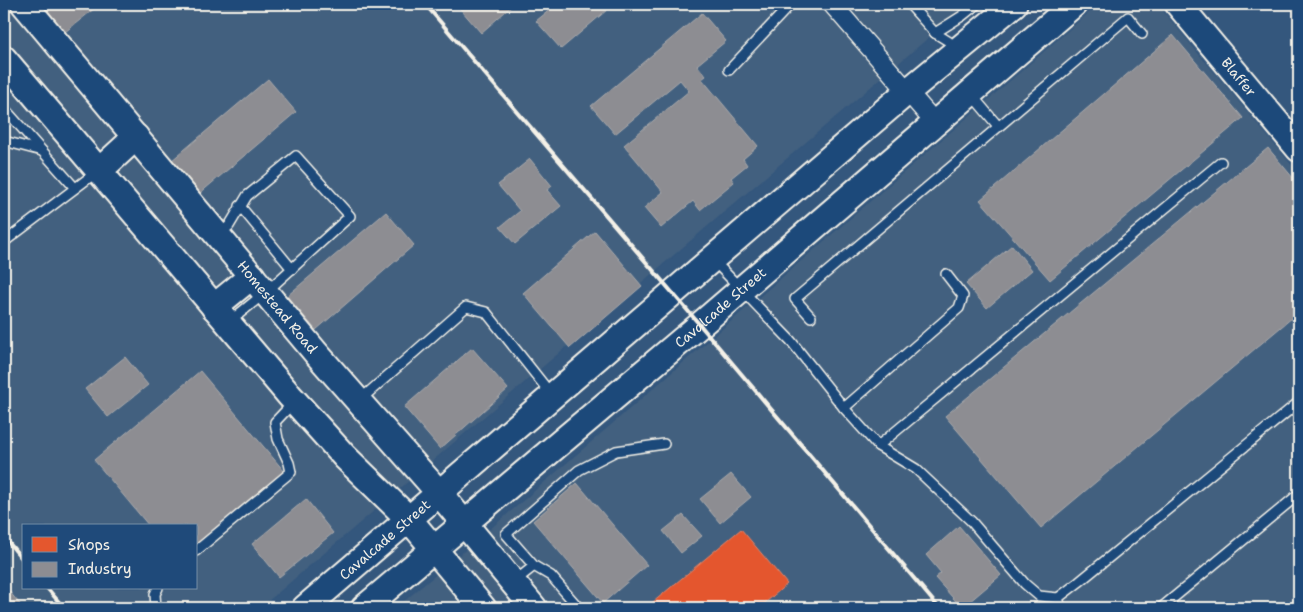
<svg xmlns="http://www.w3.org/2000/svg" width="1303" height="612" font-family="'Shantell Sans',sans-serif">
  <rect width="100%" height="100%" fill="#34577d"/>
  <filter id="ink" filterUnits="userSpaceOnUse"><feTurbulence type="fractalNoise" baseFrequency=".02" numOctaves="2"/><feDisplacementMap in="SourceGraphic" scale="10" xChannelSelector="R" yChannelSelector="G"/><feConvolveMatrix kernelMatrix="1 2 1 2 8 2 1 2 1" color-interpolation-filters="sRGB"/></filter>
  <g filter="url(#ink)">
    <!-- built -->
    <g fill="#42607f" fill-rule="evenodd">
      <path d="M4,4h964l-708,604h-256zM24,526h172v62h-172z"/>
      <path d="M1099,4h58l142,170v434h-903l85,-71z"/>
    </g>
    <!-- shops -->
    <path fill="#e4572e" stroke="#e98566" d="M741,529l46,55 -28,24h-113z"/>
    <!-- industry -->
    <g fill="#8d8d92" stroke="#acabac">
      <path d="M41,4h59l-35,28z"/>
      <path d="M456,4h58l-33,29z"/>
      <path d="M557,4h57l-53,45 -25,-28z"/>
      <path d="M925,4h15l-9,7z"/>
      <path d="M702,13l24,28 -29,24 9,11 -4,3 56,67 -15,13 4,6 -16,13 3,4 -34,28 -7,-9 -32,27 -17,-20 19,-16 -39,-47 65,-54 -9,-11 -65,54 -24,-28z"/>
      <path d="M1173,35l70,83 -193,162 -70,-80z"/>
      <path d="M268,79l28,33 -97,82 -28,-33z"/>
      <path d="M1268,148l31,37v127l-258,216 -96,-112z"/>
      <path d="M530,159l22,27 -5,4 14,16 -46,38 -15,-17 20,-16 -22,-26z"/>
      <path d="M386,212l28,33 -98,85 -29,-34z"/>
      <path d="M595,231l47,55 -72,62 -47,-55z"/>
      <path d="M1012,245l20,25 -45,38 -21,-24z"/>
      <path d="M472,348l36,41 -68,60 -36,-42z"/>
      <path d="M125,357l23,28 -40,32 -23,-28z"/>
      <path d="M200,371l84,100 -88,74v-19h-47l-55,-66z"/>
      <path d="M731,474l20,23 -31,26 -20,-24z"/>
      <path d="M577,483l70,82 -44,38 -70,-82z"/>
      <path d="M306,499l27,34 -54,44 -27,-33z"/>
      <path d="M683,515l19,21 -21,17 -18,-22z"/>
      <path d="M959,526l42,49 -39,33 -27,-30 6,-5 -15,-18z"/>
      <path d="M4,585l19,23h-19z"/>
    </g>
    <g fill="none" stroke-linecap="round" stroke-linejoin="round">
      <!-- lane casing -->
      <g stroke="#f4f1e8" stroke-width="12">
        <g id="lane">
          <path d="M909,4l26,29 27,-17 15,-12"/>
          <path d="M935,33l13,8 9,9"/>
          <path d="M729,70l62,-66"/>
          <path d="M971,94l27,32"/>
          <path d="M4,108l71,80"/>
          <path d="M4,141l38,10"/>
          <path d="M240,206l52,63"/>
          <path d="M218,235l11,-9 18,-30 49,-40 54,60 -84,76 -37,30"/>
          <path d="M4,242l94,-71"/>
          <path d="M713,260l78,81 53,67 34,38 38,23 55,52 54,63 14,12 19,2 21,-16 220,-180"/>
          <path d="M811,317l-16,-18 333,-282 14,17"/>
          <path d="M360,400l106,-93 20,5 65,82"/>
          <path d="M844,408l115,-100 4,-12 -17,-22"/>
          <path d="M878,446l343,-284"/>
          <path d="M196,551l95,-79 -2,-9 -11,-24 -3,-17 18,-19"/>
          <path d="M515,581l19,-15"/>
          <path d="M1058,598l3,10"/>
          <path d="M156,608l-1,-14 3,-6"/>
          <path d="M579,608l-28,-32 -17,-10 -28,-32 73,-64 37,-19 48,-7"/>
          <path d="M1161,608l138,-114"/>
        </g>
      </g>
      <!-- street casing -->
      <g stroke="#f4f1e8" stroke-width="21">
        <path id="street" d="M832,4l103,119"/>
      </g>
      <!-- secondary casing -->
      <g stroke="#f4f1e8" stroke-width="29">
        <g id="secondary">
          <path id="s1" d="M24,4l292,349 124,141 94,114"/>
          <path id="s2" d="M1178,4l121,145"/>
          <path d="M4,59l286,337 55,61 64,62 74,89"/>
          <path d="M99,171l37,-34"/>
          <path d="M214,307l38,-31"/>
          <path id="s3" d="M305,608l602,-516 107,-88"/>
          <path id="s4" d="M364,608l336,-283 374,-321"/>
        </g>
      </g>
      <!-- lane -->
      <use href="#lane" stroke="#1f4a7a" stroke-width="9"/>
      <!-- street -->
      <use href="#street" stroke="#1f4a7a" stroke-width="18"/>
      <!-- secondary -->
      <use href="#secondary" stroke="#1f4a7a" stroke-width="25"/>
      <!-- rail -->
      <g stroke="#f4f1e8" stroke-width="4">
        <path d="M425,4l275,321 239,283"/>
        <path d="M4,537l20,24"/>
        <path d="M47,588l17,20"/>
      </g>
    </g>
  </g>
  <g text-anchor="middle" dominant-baseline="central" stroke-width="5" stroke-linejoin="round" paint-order="stroke">
    <!-- street labels -->
    <g font-size="14" fill="#f4f1e8" stroke="#1f4a7a">
      <text stroke="none"><textPath href="#s2" startOffset="95">Blaffer</textPath></text>
      <text stroke="none"><textPath href="#s1" startOffset="395">Homestead Road</textPath></text>
      <text stroke="none"><textPath href="#s4" startOffset="466">Cavalcade Street</textPath></text>
      <text stroke="none"><textPath href="#s3" startOffset="105">Cavalcade Street</textPath></text>
    </g>
  </g>
  <!-- margin -->
  <rect width="1303" height="612" fill="none" stroke="#1f4a7a" stroke-width="20"/>
  <rect x="10" y="10" width="1283" height="592" fill="none" stroke="#f4f1e8" stroke-width="2" filter="url(#ink)"/>
  <!-- legend -->
  <rect x="22" y="524" width="175" height="65" fill="#1f4a7a" stroke="#748da6"/>
  <rect x="32" y="537" width="25" height="15" fill="#e4572e" stroke="#748da6"/>
  <text x="68" y="550" font-size="15" fill="#f4f1e8">Shops</text>
  <rect x="32" y="562" width="25" height="15" fill="#8d8d92" stroke="#748da6"/>
  <text x="68" y="574" font-size="15" fill="#f4f1e8">Industry</text>
</svg>
